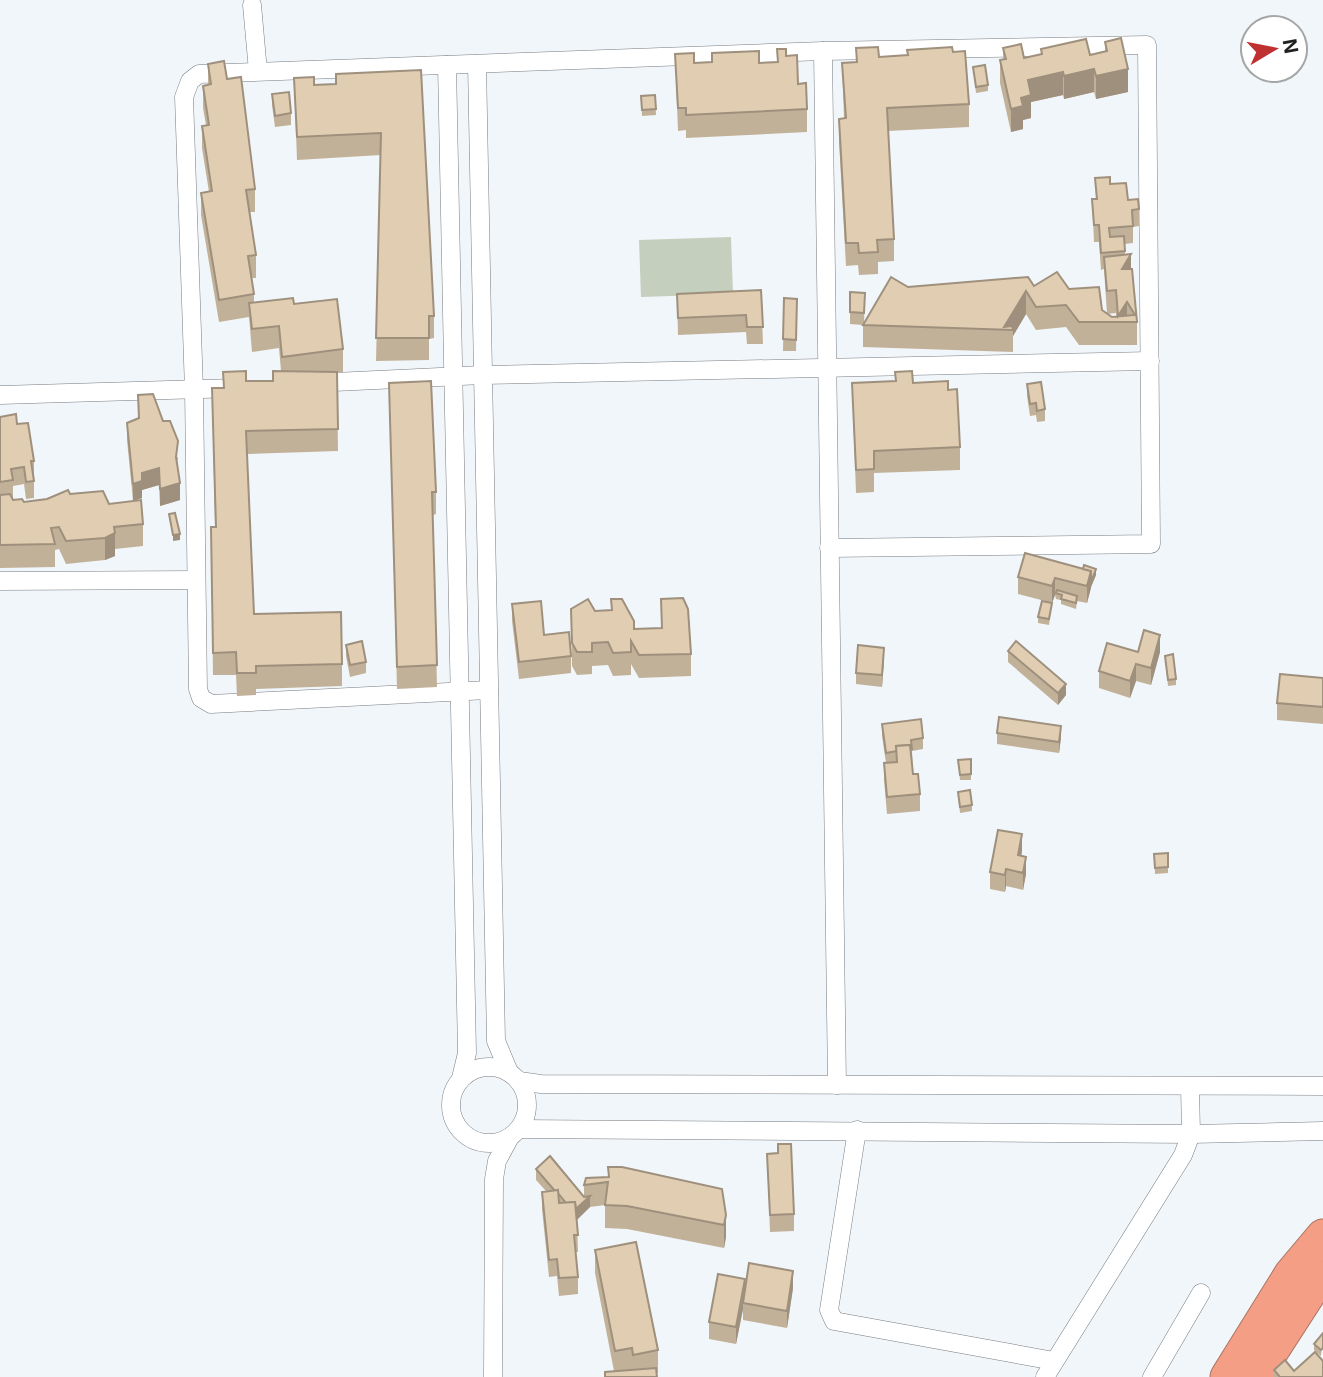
<svg xmlns="http://www.w3.org/2000/svg" width="1323" height="1377" font-family="Inter,sans-serif">
  <rect width="100%" height="100%" fill="#f1f6fa"/>
  <!-- green -->
  <path fill="#c4cfbd" d="M731,237l2,57 -92,3 -2,-57z"/>
  <g fill="none" stroke-linecap="round" stroke-linejoin="round">
    <!-- street casing -->
    <g stroke="#787c80" stroke-width="19">
      <g id="street">
        <path d="M252,5l6,66"/>
        <path d="M823,51l14,1034"/>
        <path d="M477,64l19,977 13,31"/>
        <path d="M447,65l20,988 -6,25"/>
        <path d="M313,383l169,-8 668,-14"/>
        <path d="M0,395l236,-7"/>
        <path d="M0,581l196,-1"/>
        <path d="M488,690l-277,14 -10,-6 -3,-9 -4,-299 -10,-293 6,-16 9,-7 624,-23 324,-6 4,499 -322,4"/>
        <circle cx="489" cy="1105" r="38"/>
        <path d="M519,1081l22,3 782,2"/>
        <path d="M519,1129l672,5 132,-3"/>
        <path d="M857,1130l-28,180 5,11 220,40"/>
        <path d="M493,1377l1,-198 3,-18 13,-24"/>
        <path d="M1045,1377l138,-222 8,-21 -1,-48"/>
        <path d="M1152,1377l49,-84"/>
      </g>
    </g>
    <!-- highway casing -->
    <g stroke="#a87262" stroke-width="35">
      <g id="highway">
        <path d="M1227,1377l64,-103 32,-38"/>
        <path d="M1255,1377l55,-85 13,-14"/>
      </g>
    </g>
    <!-- street -->
    <use href="#street" stroke="#fff" stroke-width="18"/>
    <!-- highway -->
    <use href="#highway" stroke="#f39e85" stroke-width="33"/>
  </g>
  <!-- wall -->
  <g fill="#c2b199">
    <path d="M1105,42l23,50 -32,7 -2,-7 -30,7 -1,-4 -32,7v16l-8,2v9l-12,3 -11,-49v-23h3v-12l21,10 17,-4v-5l49,6 15,-3z"/>
    <path d="M856,48l23,9 74,-5 16,52v23l-81,4 6,108v22l-16,1v12l-19,1 -1,-10 -12,1 -7,-125v-22l5,-1 -2,-55 14,-1z"/>
    <path d="M777,49l9,7 12,28 9,25v23l-121,6v-8l-8,1 -3,-77 19,9 83,-1z"/>
    <path d="M208,64l19,15 28,110v23h-5l6,43v23h-4l2,16v9l40,1 49,45v23l-6,1 1,78 -91,3 7,160 88,50v22l-86,3v6l-19,1 -1,-21h-23l-2,-148h4l-3,-139h11l23,-7h27l8,-10 -2,-23 -27,4 -3,-35 -30,5 -18,-107v-22l8,-1 -7,-44v-22l4,-1 -3,-17v-22l5,-1z"/>
    <path d="M973,67l15,18v6l-12,2z"/>
    <path d="M421,70l13,246v22l-5,1v21l-53,1 5,-206 -84,5 -3,-82 20,7 22,-1v-10z"/>
    <path d="M272,94l19,19v12l-16,2 -3,-22z"/>
    <path d="M655,95l1,20 -14,1 -1,-20z"/>
    <path d="M1095,178l15,6 29,25v17l-6,1v16l-8,1v11l6,14 6,53v23h-58l-13,-18 -30,3 -10,-16 -13,22v16l-150,-5v-22l-13,-1v-32l15,1 -1,30 44,-36 126,-1 35,3 43,28 4,-1v-3l-9,1 -3,-45 -3,1 -2,-28h-5l-2,-43h4z"/>
    <path d="M761,290l2,54h-16l-1,-12 -68,3 -1,-41z"/>
    <path d="M784,298l13,1 -1,52h-13z"/>
    <path d="M389,383l47,109v22l-3,1 4,172 -40,2z"/>
    <path d="M852,383h61l35,7 12,57v23l-86,3v19l-18,1z"/>
    <path d="M1027,384l18,25v12l-8,1 -1,-7 -6,1 -3,-20z"/>
    <path d="M138,395l40,63 -1,6 3,36 -20,6 -1,-21 -17,5v8l-8,3 9,23v22l-28,3v7l-10,4 -39,4 -7,-15 -4,1v17l-55,1v-151l17,7 17,37v37l-8,1 -2,-15 -11,2v12h-1l1,2 11,2 23,-3 23,-5 39,10 24,-3 -6,-61v-17l12,-4z"/>
    <path d="M1083,569l13,6 -5,12 -4,16 -10,-2 -1,8 -15,-5v-4l-5,-1 -1,-4 -3,8 -3,22 -11,-2v-6l11,-15 -31,-8v-17z"/>
    <path d="M661,599l30,55v22l-52,2 -8,-14v11l-18,1 -5,-11 -16,1v8l-15,1 -5,-9 -1,-57 24,2 39,18 27,-1z"/>
    <path d="M512,604l32,31 27,21v17l-52,6 -7,-58z"/>
    <path d="M346,645l20,17v11l-16,4 -4,-21z"/>
    <path d="M1008,651l58,44 -8,10 -50,-43z"/>
    <path d="M1138,652h22l-9,33 -15,-4 -6,17 -31,-10v-17z"/>
    <path d="M1165,656l11,23v6l-8,1z"/>
    <path d="M884,659l-2,28 -26,-3v-11z"/>
    <path d="M1323,678v46l-46,-4v-17z"/>
    <path d="M882,724l41,14v11l-11,2 1,23 7,20v17l-33,3 -3,-34v-17h2l-4,-27z"/>
    <path d="M997,733l64,4 -2,16 -62,-9z"/>
    <path d="M971,759v21h-11l-2,-20z"/>
    <path d="M958,792l14,13v6l-12,2z"/>
    <path d="M1022,851l-1,5 5,18 -3,16 -17,-4 -1,6 -15,-3v-17z"/>
    <path d="M1168,853v20l-13,1 -1,-20z"/>
    <path d="M778,1153l16,61v17l-24,1 -3,-78z"/>
    <path d="M608,1167l114,22 4,48 -2,11 -97,-19 -22,-1v-23l-15,2 -13,12 1,33h-3l3,25v17l-19,2 -2,-20 -8,1 -7,-68v-17l4,-1 -10,-11v-11l48,28v-12l24,-8z"/>
    <path d="M595,1250l63,100v23l-44,-2 -19,-98z"/>
    <path d="M793,1288l-6,40 -44,-8v-11l-7,35 -27,-5v-17l36,-33z"/>
    <path d="M1323,1333l-2,23 -7,-6v-6z"/>
    <path d="M1274,1370l20,1 29,6h-49z"/>
  </g>
  <!-- shaded-wall -->
  <g fill="#9e907d">
    <path d="M1094,69v23l-30,7v-23z"/>
    <path d="M1128,69v23l-32,7v-23z"/>
    <path d="M1063,72v23l-32,7v16l-8,2v9l-12,3v-23l10,-11 7,-18z"/>
    <path d="M1131,254v23l-9,-8z"/>
    <path d="M1026,291v23l-13,22v-6l-9,-3z"/>
    <path d="M1127,302v20l-9,-6z"/>
    <path d="M159,468v17l-17,5v8l-9,3v-17l9,-11z"/>
    <path d="M180,483v17l-20,6v-17z"/>
    <path d="M115,533v23l-10,4v-22z"/>
    <path d="M180,534v6l-7,1v-6z"/>
    <path d="M1096,569v6l-5,12v-5z"/>
    <path d="M1091,571v17l-4,15v-17z"/>
    <path d="M1055,578v17l-3,8v-17z"/>
    <path d="M1160,635v17l-9,33v-17z"/>
    <path d="M884,648v11l-2,28v-12z"/>
    <path d="M1136,664v17l-6,17v-17z"/>
    <path d="M1066,684v11l-8,10v-12z"/>
    <path d="M1061,726v11l-2,16v-11z"/>
    <path d="M1022,834v17l-4,21v-17z"/>
    <path d="M1026,857v17l-3,16v-17z"/>
    <path d="M1006,869v17l-1,6v-17z"/>
    <path d="M590,1196v11l-14,14v-12z"/>
    <path d="M726,1215v22l-2,11v-23z"/>
    <path d="M793,1271v17l-6,40v-17z"/>
    <path d="M745,1279v17l-2,7v6l-7,35v-17z"/>
  </g>
  <!-- building -->
  <g fill="#e1ceb2" stroke="#9e907d" stroke-width="2">
    <path d="M1121,38l7,31 -32,7 -2,-7 -30,7 -1,-4 -35,8 3,15 -10,3 2,8 -12,3 -11,-49 6,-1 -3,-11 18,-4 3,14 18,-4 -1,-5 45,-10 4,16 17,-4 -2,-9z"/>
    <path d="M878,47l1,10 29,-2 -1,-5 45,-3 1,5 12,-1 4,53 -82,4 7,131 -17,1 1,12 -19,1 -1,-10h-12l-7,-124 7,-1 -4,-55 15,-1 -1,-14z"/>
    <path d="M777,49h9v7l11,-1 1,29 8,-1 1,26 -121,6v-7h-8l-3,-54 19,-1v10l18,-1v-9l47,-2v12l19,-1z"/>
    <path d="M224,61l3,18 14,-2 14,112 -9,1 10,65 -8,1 6,38 -35,6 -18,-107 11,-2 -10,-65 7,-1 -6,-39 8,-2 -3,-20z"/>
    <path d="M985,65l3,20 -12,2 -3,-20z"/>
    <path d="M421,70l13,246h-5v22h-53l5,-205 -84,4 -3,-59 20,-1v8l22,-1v-10z"/>
    <path d="M289,92l2,21 -16,3 -3,-22z"/>
    <path d="M655,95l1,14 -14,1 -1,-14z"/>
    <path d="M1110,177v7l16,-1 2,17 10,-1 1,10 -7,1 1,16 -24,2 1,9 14,-1 1,15 -24,2 -2,-28h-5l-2,-26h5l-2,-21z"/>
    <path d="M1131,254l-9,15h10l5,53h-58l-13,-17 -30,2 -10,-16 -22,36 8,-1 1,4 -150,-5 28,-48 17,10 120,-10 6,9 23,-14 12,17 30,-2 3,23 10,7 23,-2 -8,-13 -9,14 -2,-26 -9,1 -3,-34z"/>
    <path d="M761,290l2,37h-16l-1,-12 -68,3 -1,-24z"/>
    <path d="M850,292l15,1 -1,20 -14,-1z"/>
    <path d="M293,298l1,6 43,-5 6,50 -61,8 -3,-31 -27,3 -3,-26z"/>
    <path d="M784,298l13,1 -1,41 -13,-1z"/>
    <path d="M246,371v10h27v-10l64,1 1,57 -92,2 8,183 87,-2 1,52 -86,2v7h-19l-1,-21 -23,1 -2,-126h5l-4,-139h12l-1,-16z"/>
    <path d="M912,371l1,12 35,-2v9l9,-1 3,58 -86,4v18l-18,1 -4,-87 44,-2 -1,-9z"/>
    <path d="M431,381l5,111h-4l5,173 -40,2 -8,-284z"/>
    <path d="M1041,382l4,27 -8,2 -1,-8 -6,1 -3,-20z"/>
    <path d="M153,394l10,27h7l8,20 -2,16 4,26 -20,6 -1,-21 -17,5v8l-9,3 -6,-61 12,-5 -1,-23z"/>
    <path d="M16,414l1,10 11,-1 6,38h-3l3,20 -8,1 -2,-15 -13,2 2,11 -13,2v-65z"/>
    <path d="M68,490l2,4 33,-3 6,13 32,-4 2,24 -29,3 1,6 -10,5 -39,3 -7,-14 -8,1 4,16 -55,1v-50l10,-1 3,6 9,-1 2,3 23,-3z"/>
    <path d="M175,513l5,21 -7,1 -4,-21z"/>
    <path d="M1025,553l66,18 -4,15 -32,-8 -3,8 -34,-9z"/>
    <path d="M1084,565l12,4 -5,13v-11l-8,-2z"/>
    <path d="M1057,590l20,6 -1,7 -15,-4 1,-4 -6,-2z"/>
    <path d="M683,598l5,11 3,45 -52,1 -8,-14v11l-18,1 -5,-11 -16,1v9h-15l-5,-9 -1,-34 17,-10 7,12 17,-1 -1,-11h11l12,22v8l28,-1 -1,-29z"/>
    <path d="M541,601l3,34 25,-3 2,24 -52,6 -7,-58z"/>
    <path d="M1042,601l10,2 -3,16 -11,-2z"/>
    <path d="M1144,630l16,5 -9,33 -15,-4 -6,17 -31,-10 8,-28 31,9z"/>
    <path d="M362,641l4,21 -16,3 -4,-20z"/>
    <path d="M1016,641l50,43 -8,9 -50,-42z"/>
    <path d="M858,645l26,3 -2,27 -26,-2z"/>
    <path d="M1173,654l3,25 -8,1 -3,-24z"/>
    <path d="M1280,674l43,4v29l-46,-4z"/>
    <path d="M999,717l62,9 -2,16 -62,-9z"/>
    <path d="M921,719l2,19 -12,2 1,9h-2v-4l-14,1 1,5 -11,2 -4,-29z"/>
    <path d="M910,745l3,29h5l2,20 -33,3 -3,-34 13,-1 -1,-16z"/>
    <path d="M971,759v15l-11,1 -2,-15z"/>
    <path d="M970,790l2,15 -12,2 -2,-15z"/>
    <path d="M998,830l24,4 -4,21 8,2 -3,16 -17,-4 -1,6 -15,-3z"/>
    <path d="M1168,853v14l-13,1 -1,-14z"/>
    <path d="M778,1144h13l3,70 -24,1 -3,-61 11,-1z"/>
    <path d="M550,1156l34,41 6,-1 -14,13 -1,-7 -9,1 -8,-10v-3l-3,1 -19,-22z"/>
    <path d="M608,1167h14l100,22 4,26 -2,10 -97,-19 -22,-1 3,-23 -24,3 2,-7 23,-1z"/>
    <path d="M558,1190l1,13 16,-1 3,33h-4l4,42 -19,1 -2,-19 -8,1 -7,-68z"/>
    <path d="M636,1242l22,108 -25,5 -1,-7 -17,3 -20,-101z"/>
    <path d="M749,1263l44,8 -6,40 -44,-8z"/>
    <path d="M718,1274l27,5 -9,48 -27,-5z"/>
    <path d="M1323,1333v15l-2,2 -7,-6z"/>
    <path d="M1315,1352l8,9v16h-43l-6,-7 11,-10 9,11z"/>
    <path d="M656,1368l1,9h-52v-5z"/>
  </g>
  <!-- north arrow -->
  <g transform="translate(1274 49) rotate(80)"><circle r="33" fill="#ffffff" stroke="#a5a6a6" stroke-width="2"/>
  <path d="M0-5L12 26L0 18L-12 26Z" fill="#bf3030"/>
  <text y="-10" font-size="19" font-weight="bold" text-anchor="middle" fill="#1e2021">N</text>
  </g>
</svg>
